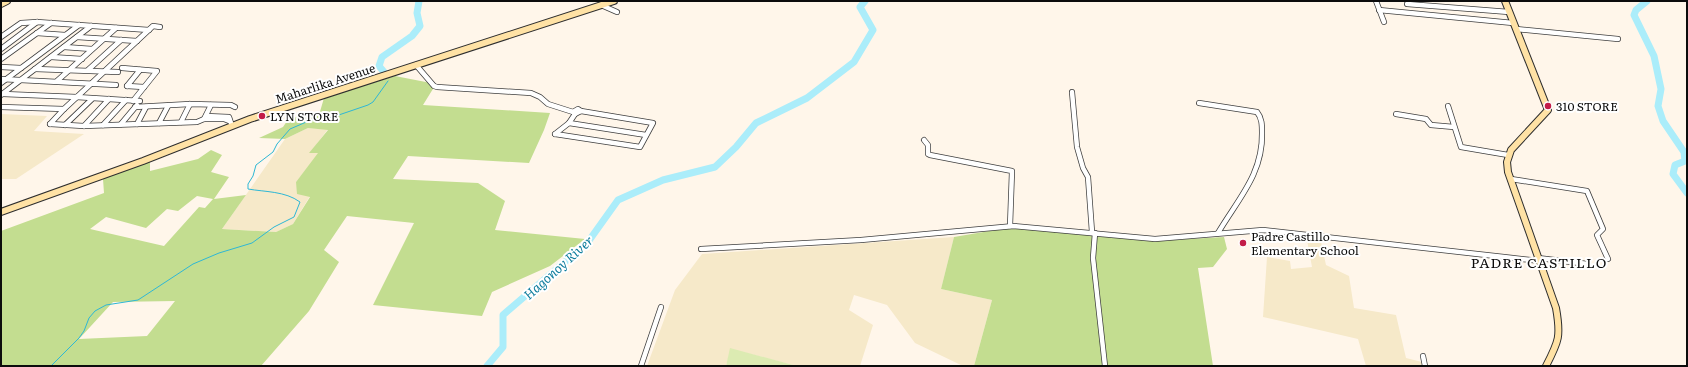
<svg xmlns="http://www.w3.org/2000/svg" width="1688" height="367" font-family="Literata,serif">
  <rect width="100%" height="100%" fill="#fff6ea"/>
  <!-- farmland -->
  <g fill="#f6e9c9">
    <path d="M1,114l46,2 -13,15 50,3 -68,45h-15z"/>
    <path d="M308,128l20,1 -18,24h9l-23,29 14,14 -17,28 -17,8 -54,-3 63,-90z"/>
    <path d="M954,237l-13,52 51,11 -18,66h-11l-48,-23 -28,-38 -33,-10 -5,15 24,15 -13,41h-63l-66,-17 -5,17h-79l28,-76 27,-36z"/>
    <path d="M1307,240l14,2 5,23 23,11 5,32 42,7 10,43 16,4 1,4h-57l-8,-27 -95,-22 4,-60 23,4 1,8 21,-2z"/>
  </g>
  <!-- green -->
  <path fill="#dcebb2" d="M730,348l67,18h-71z"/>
  <!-- forest -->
  <g fill="#c3dd90" fill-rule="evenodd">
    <path d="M395,76l41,8 -13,21 127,8 -6,17 -15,33 -121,-7 -15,23 85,4 27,18 -10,29 90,9 -35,27 -58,26 -10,24 -109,-11 41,-82 -67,-7 -23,34 15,12 -30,49 -48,55h-260v-135l103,-38 -1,-14 47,-19v11l48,-12 13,-9 11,5 -11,17 18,5 -15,22 32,-4 -24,34 54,3 17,-8 17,-27 -13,-3 -1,-12 22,-29h-9l19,-23 -20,-2 -23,11 -26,-1 24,-11 6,-9 30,-3 5,-17zM197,196l16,3 -8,9 -6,-1 -35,39 -74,-17 16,-12 40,11 21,-19 11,2zM175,301l-28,35 -68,3 34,-37z"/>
    <path d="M1013,227l140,14 71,-4 3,12 -14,18 -15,1 15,98h-239l18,-66 -51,-11 13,-52z"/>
  </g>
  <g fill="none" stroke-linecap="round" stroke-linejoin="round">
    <!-- stream -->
    <path stroke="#2eb7d5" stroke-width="1" d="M51,366l28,-28 5,-7 5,-13 6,-7 11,-6 32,-5 55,-36 26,-11 33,-10 22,-16 20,-10 6,-15c-15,-11 -35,-10 -52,-13v-5l5,-8 3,-11 17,-13 4,-8 13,-15 21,-9 16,-1 41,-14 5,-3 15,-21"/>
    <!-- river -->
    <g stroke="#abedfa" stroke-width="7">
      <path d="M1647,1l-11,9 -2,5 20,41 7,33 -3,17 5,15 21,31 1,9 -10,4 -2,9 14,19"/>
      <path d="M384,72l-5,-6 3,-9 30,-21 8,-10 -3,-13 2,-12"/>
      <path d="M487,366l16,-19v-32l85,-73 30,-42 45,-20 52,-13 21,-20 20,-24 51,-25 47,-36 19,-32 -13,-23 5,-6"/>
    </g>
    <!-- street casing -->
    <g stroke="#3f3f3f" stroke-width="6">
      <g id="street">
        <path d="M1376,1l8,21"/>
        <path d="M1407,4l102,8"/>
        <path d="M601,5l16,7"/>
        <path d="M1379,10l134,13"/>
        <path d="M1516,29l102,10"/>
        <path d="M37,33l28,2"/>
        <path d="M1,37l20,-14 16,-1 112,8"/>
        <path d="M77,37l60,4"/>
        <path d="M64,47l28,2"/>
        <path d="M1,49l36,-27"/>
        <path d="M51,57l31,2"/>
        <path d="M1,59l50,-36"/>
        <path d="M416,65l18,21 3,1 94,6 9,4 8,7 25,8"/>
        <path d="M1,67l20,1"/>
        <path d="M122,68l35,3 -24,30"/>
        <path d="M35,69l83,3"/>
        <path d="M88,70l33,-30"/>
        <path d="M1,79l115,6"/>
        <path d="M57,81l59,-53"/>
        <path d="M1,83l78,-58"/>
        <path d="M127,86l13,-16"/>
        <path d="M127,86l17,1"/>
        <path d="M1072,92l5,55 6,21 5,9 4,55"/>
        <path d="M3,94l74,3"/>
        <path d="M1,95l90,-69"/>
        <path d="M76,97l64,4"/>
        <path d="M1199,103l58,9c5,6 5,13 5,21 1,41 -24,66 -44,100"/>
        <path d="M1448,106l13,41 47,8"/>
        <path d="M1,107l63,2"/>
        <path d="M135,107l55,-3 41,1 4,2"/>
        <path d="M578,109l3,2 -6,3 -2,-2z"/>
        <path d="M1396,114l30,5 5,6 23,2"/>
        <path d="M206,116l23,1 3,9"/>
        <path d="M204,119h20l5,2"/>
        <path d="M181,122l9,-18"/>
        <path d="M159,123l9,-17"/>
        <path d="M569,123l77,12"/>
        <path d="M50,124l34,2 113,-4 7,-3 7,-14"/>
        <path d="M50,124l14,-15 89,-83 7,1"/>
        <path d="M121,124l16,-19"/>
        <path d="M137,124l9,-17"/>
        <path d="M65,125l27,-26"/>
        <path d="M103,125l23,-25"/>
        <path d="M84,126l25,-27"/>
        <path d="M555,134l85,13 13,-24 -72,-12"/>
        <path d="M555,134l14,-11 6,-9"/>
        <path d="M924,140l4,5v9l2,1 82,16 -2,55"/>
        <path d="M1511,179l76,12 16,38 -6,6 11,24"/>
        <path d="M1095,233l-2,25 12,108"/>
        <path d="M701,249l160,-9 153,-14 141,13 108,-9 277,31"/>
        <path d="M1538,258l50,6"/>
        <path d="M1423,356l2,10"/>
        <path d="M641,366l20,-59"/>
      </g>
    </g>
    <!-- secondary casing -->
    <g stroke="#2e2e2e" stroke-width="8">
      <g id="secondary">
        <path d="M1505,1l43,109 -37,40 -4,12 1,10 48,136c5,28 3,33 -10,58"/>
        <path d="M1,4l6,-3"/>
        <path d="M1,212l142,-51 107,-42 364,-118"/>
      </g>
    </g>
    <!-- street -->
    <use href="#street" stroke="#fff" stroke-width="4.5"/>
    <!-- secondary -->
    <use href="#secondary" stroke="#ffe2a5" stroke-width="6"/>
  </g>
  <!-- markers -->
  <g fill="#c31c48" stroke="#fff" stroke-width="1.5">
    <circle cx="1548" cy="106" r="4"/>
    <circle cx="262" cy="116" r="4"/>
    <circle cx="1243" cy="243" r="4"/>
  </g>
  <g text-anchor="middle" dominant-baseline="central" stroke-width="4" stroke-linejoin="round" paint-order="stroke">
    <!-- street labels -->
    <g font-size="12" fill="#0c0c0c" stroke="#fff">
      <text transform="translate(325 83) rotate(-18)">Maharlika Avenue</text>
    </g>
    <!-- poi labels -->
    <g font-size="12" fill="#0c0c0c" stroke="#fff" text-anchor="start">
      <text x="1556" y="106">310 STORE</text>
      <text x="270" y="116">LYN STORE</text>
      <text x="1251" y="236">Padre Castillo<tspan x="1251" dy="14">Elementary School</tspan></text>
    </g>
    <!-- water labels -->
    <g font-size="13" font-style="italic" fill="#0e7d9d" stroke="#fff">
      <text transform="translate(558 267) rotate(-42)">Hagonoy River</text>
    </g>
    <!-- quarter labels -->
    <g font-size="14" letter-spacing="1" fill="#0c0c0c" stroke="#fff">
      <text x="1539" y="262">PADRE CASTILLO</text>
    </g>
  </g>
  <!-- border -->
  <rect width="1688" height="367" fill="none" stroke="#0c0c0c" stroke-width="4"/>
</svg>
